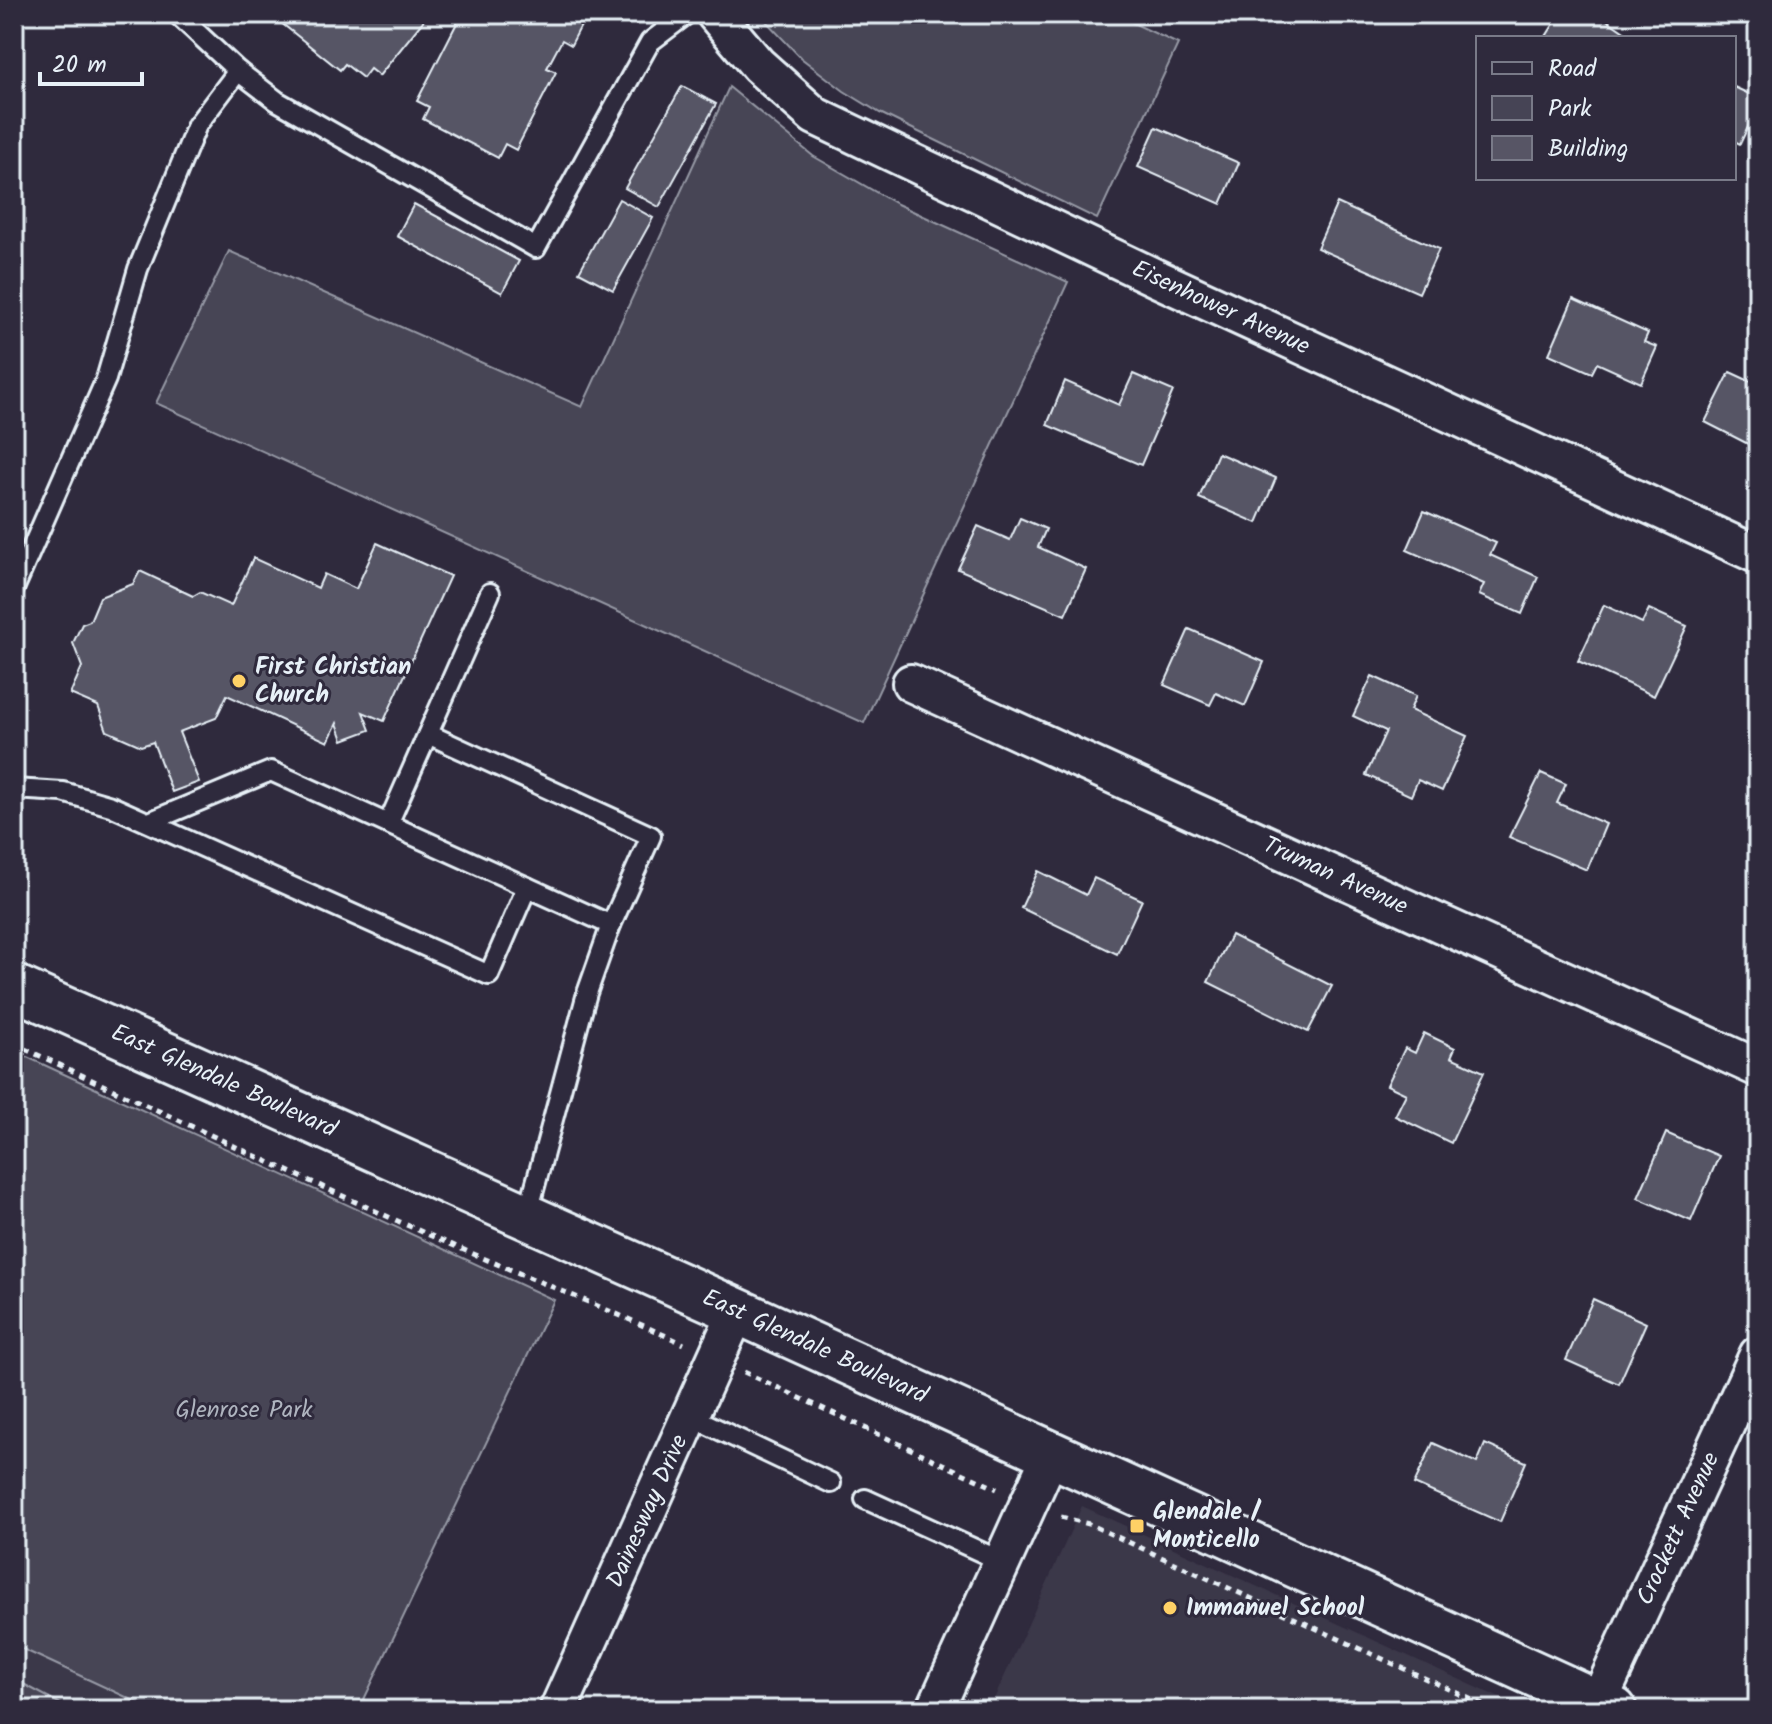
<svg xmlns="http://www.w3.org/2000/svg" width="1772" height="1724" font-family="Kalam,sans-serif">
  <rect width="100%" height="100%" fill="#2f2a3d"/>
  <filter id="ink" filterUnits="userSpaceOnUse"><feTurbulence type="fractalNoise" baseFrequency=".0125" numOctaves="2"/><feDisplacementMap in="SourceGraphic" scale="16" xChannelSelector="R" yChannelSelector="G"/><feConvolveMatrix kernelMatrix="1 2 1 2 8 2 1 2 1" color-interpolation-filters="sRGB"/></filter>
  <g filter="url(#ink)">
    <!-- built -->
    <g fill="#3b3749">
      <path d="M1082,1506l444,204h-537z"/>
      <path d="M14,1645l140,65h-140z"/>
    </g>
    <!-- green -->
    <g fill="#464455" stroke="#979aa6" stroke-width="2">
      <path d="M764,14h350l64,30 -81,175 -217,-106 -36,-22 -43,-33 -39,-41z"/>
      <path d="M729,87l84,69 82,47 173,79 -204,441 -708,-320 73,-152 353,156z"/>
      <path d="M14,1051l540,249 -195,410h-205l-140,-65z"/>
      <path d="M14,1679l58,31h-58z"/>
    </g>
    <!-- building -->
    <g fill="#575565" stroke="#e8f1f8" stroke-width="2">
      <path d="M270,14h146l8,6 -45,56 -9,-7 -7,9 -18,-14 -5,6z"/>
      <path d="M472,14h115l-16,31 -9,-5 -15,28 9,4 -40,78 -11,-6 -7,14 -75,-39 6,-12 -12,-6 43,-84 8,5z"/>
      <path d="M1560,14h38l35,24h-88z"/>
      <path d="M682,86l34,18 -57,103 -34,-19z"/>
      <path d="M1734,87l24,11v8l-18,38 -6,-3z"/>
      <path d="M1156,127l83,36 -18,41 -83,-37z"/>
      <path d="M619,199l34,19 -40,72 -34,-18z"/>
      <path d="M1337,203l102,46 -20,44 -102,-45z"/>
      <path d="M414,204l105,57 -17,32 -105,-57z"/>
      <path d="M1573,299l75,34 -4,9 13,5 -16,36 -44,-20 -5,10 -43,-19z"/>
      <path d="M1730,372l28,13v64l-53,-27z"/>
      <path d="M1133,374l40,17 -32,74 -94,-40 18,-44 54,24z"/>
      <path d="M1218,453l58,25 -19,45 -58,-25z"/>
      <path d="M1424,511l72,32 -6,12 48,22 -16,37 -43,-19 5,-11 -77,-34z"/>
      <path d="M1020,518l26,11 -8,18 48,22 -21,46 -107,-46 20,-43 32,14z"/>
      <path d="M377,543l73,33 -66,145 -21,-9 7,18 -27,10 -6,-17 -9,19 -101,-47 -11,23 -37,14 20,50 -27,10 -19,-50 -12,4 -34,-15 -9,-25 -28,-12 12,-27 -9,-24 9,-19 8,-3 10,-24 33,-13 7,-13 53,25 7,-4 31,14 22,-48 65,30 6,-14 32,15z"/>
      <path d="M1604,605l38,18 7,-14 38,17 -33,70 -76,-35z"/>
      <path d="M1189,629l75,33 -19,44 -29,-13 -6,12 -46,-20z"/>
      <path d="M1372,676l44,20 -6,14 57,26 -25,55 -24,-11 -7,16 -45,-21 20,-44 -33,-15z"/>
      <path d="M1541,773l25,11 -9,19 49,21 -19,46 -78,-33z"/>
      <path d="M1038,871l48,24 8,-17 48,22 -25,54 -96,-46z"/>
      <path d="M1231,935l101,51 -24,46 -100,-50z"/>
      <path d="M1424,1033l31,15 -4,9 33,15 -33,71 -56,-27 11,-22 -19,-9 18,-37 10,5z"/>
      <path d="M1666,1133l53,23 -28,65 -53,-23z"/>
      <path d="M1593,1299l53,24 -27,61 -53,-24z"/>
      <path d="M1433,1443l44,20 8,-19 41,18 -26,60 -86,-38z"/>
    </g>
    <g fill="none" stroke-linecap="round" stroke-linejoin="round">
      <!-- service casing -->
      <g stroke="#e8f1f8" stroke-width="24">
        <g id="service">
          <path d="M177,14l61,57 39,30 259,147 114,-206 37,-28"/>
          <path d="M14,589l92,-210 32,-110 59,-144 41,-54"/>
          <path d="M428,734l223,102 -40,89"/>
          <path d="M14,789l49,3 48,14 378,169 38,-88 84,38 -24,68 -60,223"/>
          <path d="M149,822l122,-51 256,116"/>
          <path d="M388,824l102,-231"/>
          <path d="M690,1416l141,67"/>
          <path d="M865,1499l138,63"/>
        </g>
      </g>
      <!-- minor casing -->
      <g stroke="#e8f1f8" stroke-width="42">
        <g id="minor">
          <path id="s1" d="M715,14l43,51 57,51 341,162 602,277"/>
          <path id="s2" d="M911,683l847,385"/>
          <path id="s3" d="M1598,1703l160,-348"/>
          <path id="s4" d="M558,1710l179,-399"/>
          <path d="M935,1710l116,-256"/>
        </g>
      </g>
      <!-- tertiary casing -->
      <g stroke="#e8f1f8" stroke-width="50">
        <g id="tertiary">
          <path id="s5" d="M14,987l723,324 877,399"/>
        </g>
      </g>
      <!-- path -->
      <g stroke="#e8f1f8" stroke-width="5" stroke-dasharray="6 6" stroke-linecap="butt">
        <path d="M14,1044c129,59 257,120 386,178 95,43 191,79 284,122"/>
        <path d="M744,1372l253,117"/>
        <path d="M1061,1517l28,7 405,186"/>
      </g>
      <!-- service -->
      <use href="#service" stroke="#2f2a3d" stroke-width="18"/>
      <!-- minor -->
      <use href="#minor" stroke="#2f2a3d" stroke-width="36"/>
      <!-- tertiary -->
      <use href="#tertiary" stroke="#2f2a3d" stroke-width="44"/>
    </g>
  </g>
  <!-- markers -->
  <g fill="#ffd166" stroke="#2f2a3d" stroke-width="3">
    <circle cx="239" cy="681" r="8"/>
    <rect x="1129" y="1518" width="16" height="16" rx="4"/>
    <circle cx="1170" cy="1608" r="8"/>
  </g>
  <g text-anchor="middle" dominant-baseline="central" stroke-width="6" stroke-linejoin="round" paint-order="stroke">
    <!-- street labels -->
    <g font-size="24" fill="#e8f1f8" stroke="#2f2a3d">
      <text stroke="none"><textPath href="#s1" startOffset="592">Eisenhower Avenue</textPath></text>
      <text stroke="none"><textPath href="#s2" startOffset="466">Truman Avenue</textPath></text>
      <text stroke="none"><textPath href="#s5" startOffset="230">East Glendale Boulevard</textPath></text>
      <text stroke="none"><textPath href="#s5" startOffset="878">East Glendale Boulevard</textPath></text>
      <text stroke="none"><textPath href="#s4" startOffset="218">Dainesway Drive</textPath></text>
      <text stroke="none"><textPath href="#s3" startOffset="192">Crockett Avenue</textPath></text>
    </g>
    <!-- poi labels -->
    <g font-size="24" font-weight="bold" fill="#e8f1f8" stroke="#2f2a3d" text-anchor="start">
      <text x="255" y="667">First Christian<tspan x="255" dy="28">Church</tspan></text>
      <text x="1153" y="1512">Glendale /<tspan x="1153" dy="28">Monticello</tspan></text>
      <text x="1186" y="1608">Immanuel School</text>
    </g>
    <!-- park labels -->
    <g font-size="24" fill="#afb4bf" stroke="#2f2a3d">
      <text x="244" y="1410">Glenrose Park</text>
    </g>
  </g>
  <!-- margin -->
  <rect width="1772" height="1724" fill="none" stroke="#2f2a3d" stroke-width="48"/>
  <rect x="24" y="24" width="1724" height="1676" fill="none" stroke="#e8f1f8" stroke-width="3" filter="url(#ink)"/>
  <!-- legend -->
  <rect x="1476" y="36" width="260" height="144" fill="#2f2a3d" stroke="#797a88" stroke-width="2"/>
  <rect x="1492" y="62" width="40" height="12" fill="#2f2a3d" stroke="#797a88" stroke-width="2"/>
  <text x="1548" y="76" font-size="24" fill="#e8f1f8">Road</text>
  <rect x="1492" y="96" width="40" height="24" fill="#464455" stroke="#797a88" stroke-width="2"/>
  <text x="1548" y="116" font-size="24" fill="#e8f1f8">Park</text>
  <rect x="1492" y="136" width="40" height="24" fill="#575565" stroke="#797a88" stroke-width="2"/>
  <text x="1548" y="156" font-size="24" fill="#e8f1f8">Building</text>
  <!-- scale -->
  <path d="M40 72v12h102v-12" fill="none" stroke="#e8f1f8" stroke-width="4"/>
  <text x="52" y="72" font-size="24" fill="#e8f1f8" stroke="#2f2a3d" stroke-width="6" paint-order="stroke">20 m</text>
</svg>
